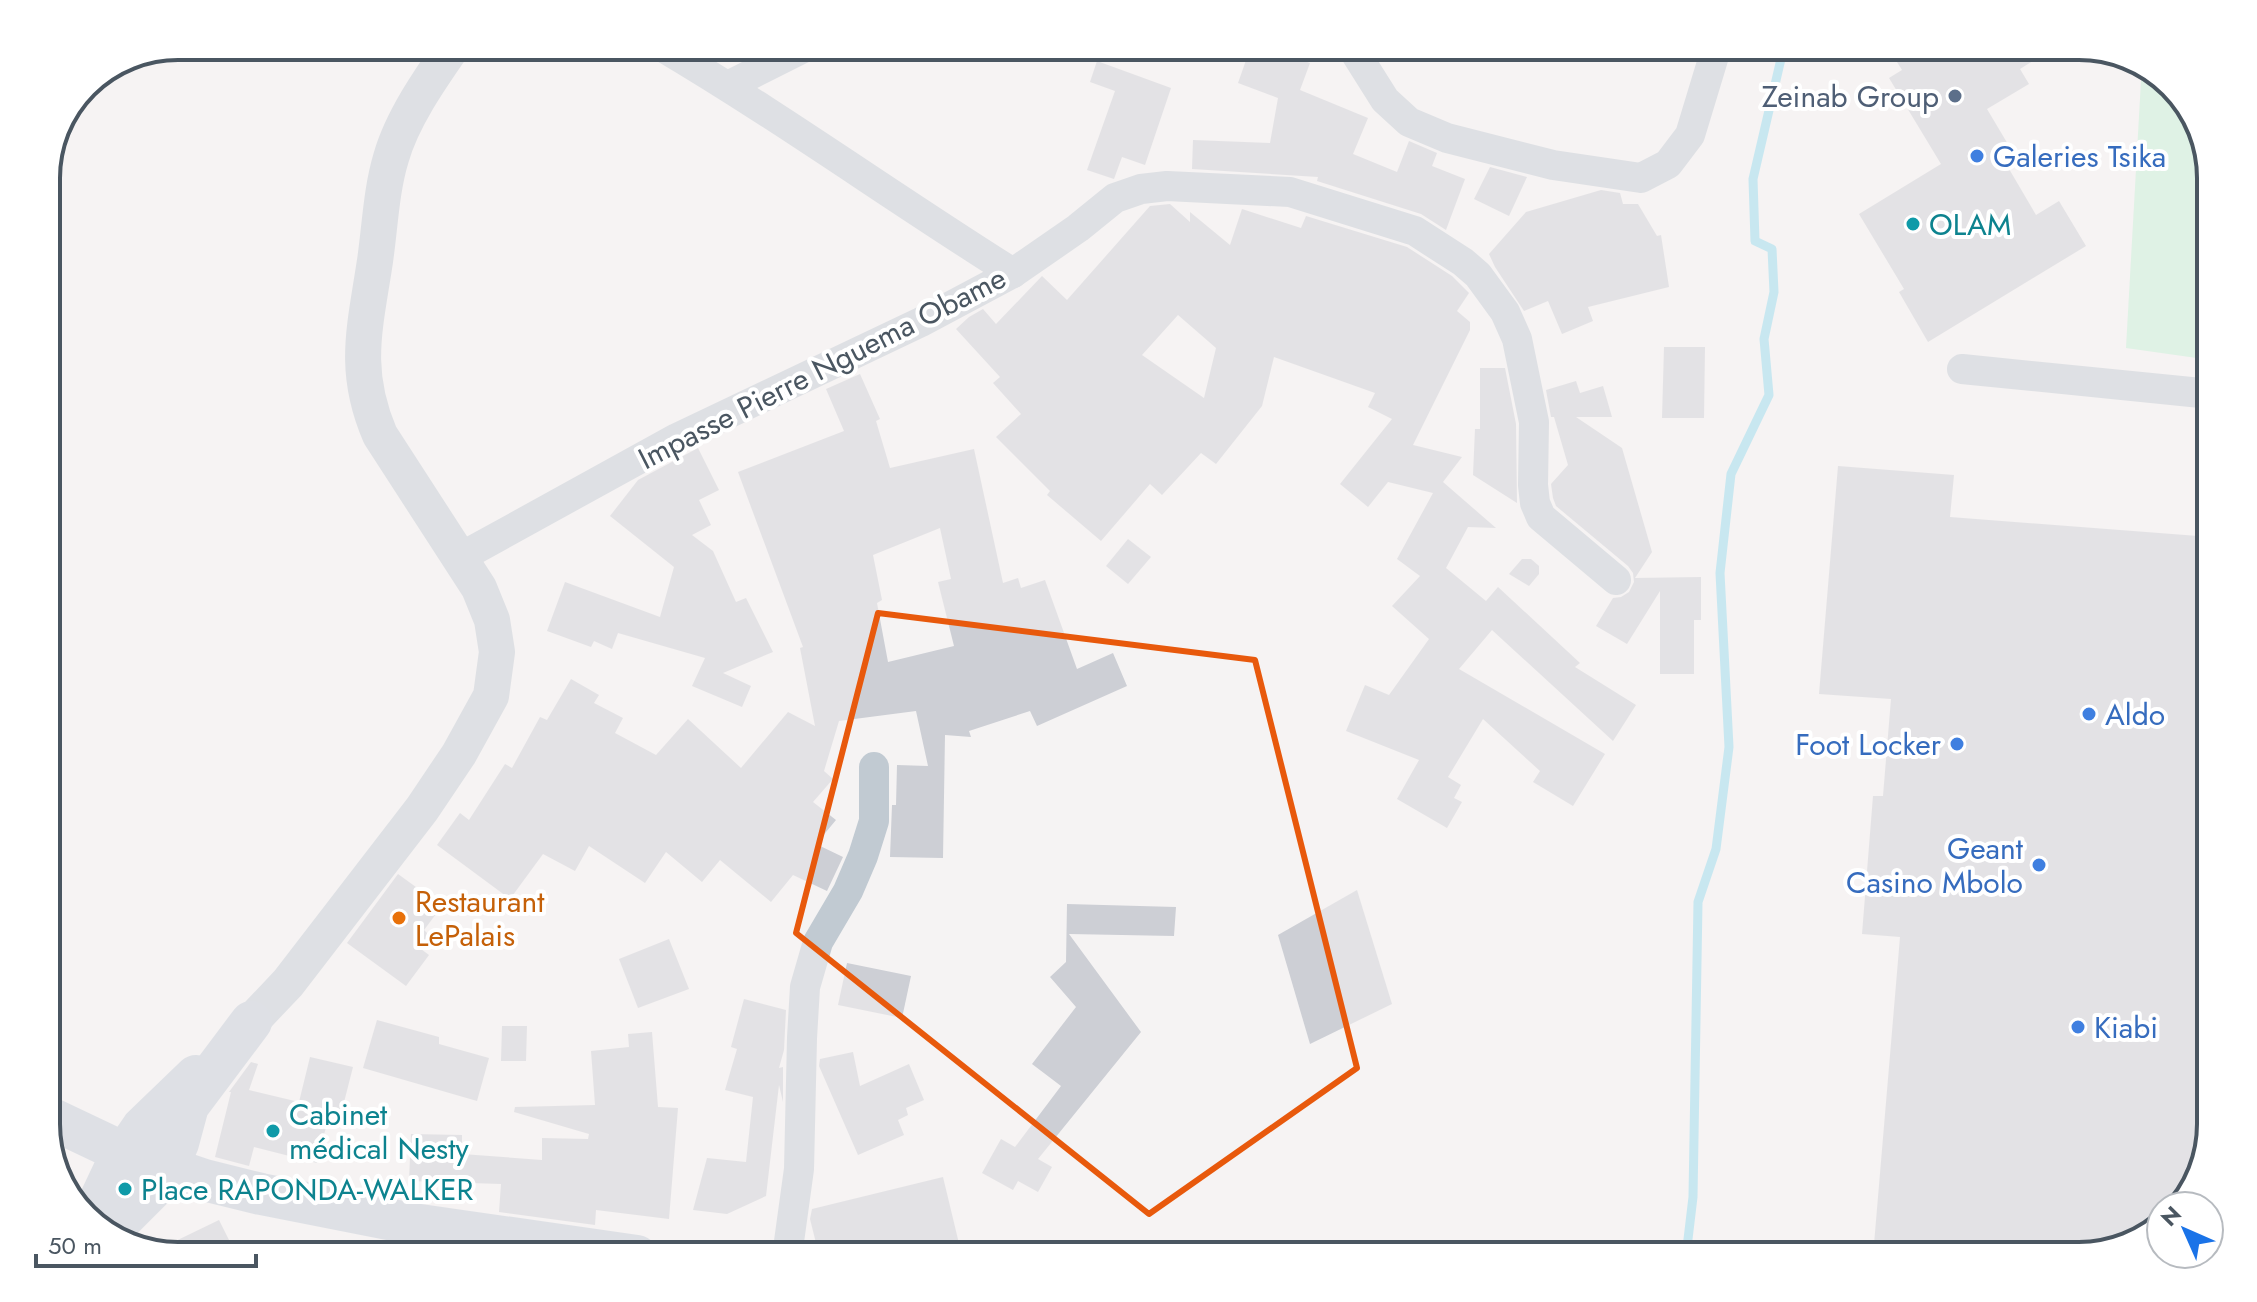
<svg xmlns="http://www.w3.org/2000/svg" width="2257" height="1302" font-family="Jost,sans-serif">
  <rect width="100%" height="100%" fill="#f5f3f3"/>
  <!-- green -->
  <path fill="#c3f1d5" d="M2142,63l51,49 18,58v190l-85,-12z"/>
  <g fill="none" stroke-linecap="round" stroke-linejoin="round">
    <!-- stream -->
    <path stroke="#90daee" stroke-width="9" d="M1686,1256l7,-59 5,-295 18,-53 13,-102 -9,-174 11,-99 38,-79 -5,-56 10,-47 -2,-43 -17,-8 -2,-62 31,-133"/>
  </g>
  <!-- building -->
  <g fill="#cdcfd5" fill-rule="evenodd">
    <path d="M1251,46h11l48,17 -10,27 68,28 -15,36 44,18 12,-31 28,12 -5,13 33,13 -19,51 -25,-16 -104,-33 1,-4 -126,-8 1,-29 77,3 8,-45 -40,-15z"/>
    <path d="M1887,46h170l-37,23 9,15 -42,25 25,42 -10,6 34,58 23,-14 27,45 -158,96 -29,-50 5,-3 -45,-75 82,-50 -52,-86 13,-8z"/>
    <path d="M1097,61l74,27 -26,77 -23,-8 -8,22 -27,-9 28,-79 -25,-9z"/>
    <path d="M1490,167l37,10 -18,39 -35,-17z"/>
    <path d="M1601,190l19,3 3,11h15l19,32 4,-1 8,52 -81,20 5,14 -31,13 -14,-33 -24,10 -29,-44 -6,-13 37,-42z"/>
    <path d="M1170,204l20,18v-10l40,33 12,-36 59,19 5,-12 101,31 45,29 17,17 -12,18 13,11v8l-57,115 49,12 -19,25 53,46 -28,-1 -22,41 40,33 12,-14 82,76 -5,4 61,38 -23,36 -121,-111 -33,39 146,85 -32,52 -40,-24 7,-11 -57,-52 -35,58 13,8 -7,13 8,4 -15,26 -50,-29 22,-39 -73,-29 19,-46 24,10 40,-56 -37,-33 28,-30 -23,-17 36,-66 -45,-11 -20,25 -28,-23 52,-65 -24,-12 7,-14 -101,-36 -12,49 -46,58 -15,-11 -39,42 -12,-11 -49,57 -54,-46 3,-4 -54,-54 25,-23 -28,-31 7,-6 -44,-48 13,-12 14,-8 13,15 46,-48 25,24 83,-94zM1178,315l38,33 -12,50 -62,-43z"/>
    <path d="M1664,347h41l-1,71h-42z"/>
    <path d="M1480,368h25l11,56 1,79 -44,-28 2,-46h5z"/>
    <path d="M860,374l20,45 -4,2 14,47 84,-19 29,134 15,-5 3,10 24,-8 32,89 36,-16 14,33 -90,40 -7,-15 -61,20 2,6 -26,-2 -2,123 -53,-1 2,-52h4l1,-40 31,1 -12,-55 -77,10 -15,50 9,8 -20,23 23,18 -20,24 27,13 -16,34 -34,-16 -22,27 -51,-42 -18,22 -36,-30 -21,31 -56,-37 -14,25 -32,-17 -33,45 -73,-54 23,-32 9,7 36,-56 7,4 28,-51 7,3 24,-41 28,16 -5,8 29,15 -8,15 41,22 32,-36 53,49 47,-56 27,14 -15,-78 3,-1 -65,-175 106,-41 -18,-42zM940,528l11,51 -13,3 16,64 -66,16 -11,-59 5,-3 -9,-45z"/>
    <path d="M1576,381l4,12 23,-7 9,31h-36l46,31 30,104 -17,26 66,-1v43h-7v54h-34v-83l-33,53 -31,-18 17,-28 8,-1 8,-5 5,-10 -1,-9 -5,-7 -72,-60 -3,-8 -2,-14 17,-19 -14,-48h-3l-5,-27z"/>
    <path d="M698,448l21,42 -20,10 12,25 -19,10 21,16 23,51 10,-4 27,54 -50,21 28,13 -9,21 -50,-21 13,-28 -87,-25 -6,16 -18,-8 -3,6 -44,-16 18,-49 95,35 14,-50 -64,-51 28,-36z"/>
    <path d="M1838,466l116,9 -4,42 261,20v587l-17,66 -17,16h-16v16l-16,16 -66,18h-206l27,-319 -38,-3 11,-138h10l8,-97 -72,-5z"/>
    <path d="M1128,539l23,18 -23,27 -22,-18z"/>
    <path d="M1522,559h9l8,7v8l-10,12 -20,-12z"/>
    <path d="M398,874l44,32 -18,24 6,6 -9,13 8,6 -23,31 -59,-43z"/>
    <path d="M1357,890l35,114 -82,40 -32,-109z"/>
    <path d="M1067,904l109,3 -2,29 -105,-2 72,98 -103,127 14,8 -14,25 -20,-11 -5,9 -31,-17 19,-34 14,8 46,-61 -29,-22 44,-57 -26,-30 16,-15z"/>
    <path d="M669,939l20,50 -51,19 -19,-49z"/>
    <path d="M847,963l64,13 -9,42 -64,-13z"/>
    <path d="M744,999l42,11 -2,40 -5,18 4,-1v35l-4,-17 -13,111 -39,18 -34,-4 14,-52 39,4 7,-65 -28,-7 12,-41 -6,-2z"/>
    <path d="M377,1020l62,17v7l50,14 -12,43 -114,-33z"/>
    <path d="M502,1026h25l-1,35h-25z"/>
    <path d="M652,1032l6,75 20,1 -9,111 -73,-9 -1,15 -96,-13 2,-28 -92,-3 2,-47 51,1v19l80,6v-22l46,1 1,-5 -75,-22 1,-5 80,-2 -4,-54 38,-4 -1,-13z"/>
    <path d="M853,1052l7,34 49,-22 15,36 -18,8 2,7 -10,5 6,15 -46,20 -39,-89 1,-7z"/>
    <path d="M310,1057l43,10 -12,47 -11,-3 -13,52 -63,-16 -5,19 -34,-9 16,-65h-2l22,-30 7,2 -9,26 50,12z"/>
    <path d="M943,1177l19,79h-126l-3,-12 -16,3 -7,-28 2,-10z"/>
    <path d="M219,1220l18,36h-59l-21,-6z"/>
  </g>
  <g fill="none" stroke-linecap="round" stroke-linejoin="round">
    <!-- minor -->
    <g stroke="#c1cad2" stroke-width="30">
      <path d="M661,46c120,71 234,153 352,227"/>
      <path d="M1351,46l34,54 24,22 38,16 106,27 88,13 27,-14 22,-29 27,-89"/>
      <path d="M728,86l79,-40"/>
      <path d="M1962,369l249,25"/>
      <path d="M461,557l216,-119 244,-116 92,-49 65,-45 37,-30 26,-9 26,-3 123,6 125,39 48,31 15,13 27,37 12,27 17,83 -1,63 2,18 6,14 75,63"/>
      <path d="M787,1256l12,-87 3,-131 3,-51 13,-45 30,-51 15,-35 11,-35v-54"/>
    </g>
    <!-- tertiary -->
    <path stroke="#c1cad2" stroke-width="36" d="M251,1022l37,-39 134,-174 37,-55 32,-58 6,-44 -5,-32 -13,-32 -99,-153c-28,-65 -15,-107 -5,-174 5,-34 6,-70 16,-103 11,-39 39,-79 62,-112"/>
    <!-- secondary -->
    <g stroke="#c1cbd6" stroke-width="42">
      <path d="M46,1116l78,37 80,27 57,14 152,30 224,32"/>
      <path d="M91,1219l25,-53 26,-38 54,-52"/>
      <path d="M107,1234l45,-45 15,-21 11,-25 10,-37 63,-84"/>
    </g>
  </g>
  <!-- marked area -->
  <path d="M0 0H2257V1302H0ZM878,613l377,47 102,408 -208,146 -353,-281z" fill="#f5f3f3" fill-opacity=".55" fill-rule="evenodd"/>
  <path fill="none" stroke="#e8590c" stroke-width="6" stroke-linejoin="round" d="M878,613l377,47 102,408 -208,146 -353,-281z"/>
  <!-- markers -->
  <circle fill="#5c6f8a" stroke="#fff" stroke-width="3" cx="1955" cy="96" r="8"/>
  <g fill="#3f7fe0" stroke="#fff" stroke-width="3">
    <circle cx="1977" cy="156" r="8"/>
    <circle cx="2089" cy="714" r="8"/>
    <circle cx="1957" cy="744" r="8"/>
    <circle cx="2039" cy="865" r="8"/>
    <circle cx="2078" cy="1027" r="8"/>
  </g>
  <g fill="#0f9aa8" stroke="#fff" stroke-width="3">
    <circle cx="1913" cy="224" r="8"/>
    <circle cx="273" cy="1131" r="8"/>
    <circle cx="125" cy="1189" r="8"/>
  </g>
  <circle fill="#e8710a" stroke="#fff" stroke-width="3" cx="399" cy="918" r="8"/>
  <g text-anchor="middle" dominant-baseline="central" stroke-width="8" stroke-linejoin="round" paint-order="stroke">
    <!-- service labels -->
    <g font-size="30" fill="#4e5e75" stroke="#fff" text-anchor="end">
      <text x="1939" y="96">Zeinab Group</text>
    </g>
    <!-- shop labels -->
    <g font-size="30" fill="#366cbe" stroke="#fff" text-anchor="start">
      <text x="1993" y="156">Galeries Tsika</text>
      <text x="2105" y="714">Aldo</text>
      <text x="1941" y="744" text-anchor="end">Foot Locker</text>
      <text x="2023" y="848" text-anchor="end">Geant<tspan x="2023" dy="34">Casino Mbolo</tspan></text>
      <text x="2094" y="1027">Kiabi</text>
    </g>
    <!-- culture labels -->
    <g font-size="30" fill="#0d838f" stroke="#fff" text-anchor="start">
      <text x="1929" y="224">OLAM</text>
      <text x="289" y="1114">Cabinet<tspan x="289" dy="34">médical Nesty</tspan></text>
      <text x="141" y="1189">Place RAPONDA-WALKER</text>
    </g>
    <!-- street labels -->
    <g font-size="30" fill="#4a5661" stroke="#fff">
      <text transform="translate(822 368) rotate(-27)">Impasse Pierre Nguema Obame</text>
    </g>
    <!-- food labels -->
    <g font-size="30" fill="#c56008" stroke="#fff" text-anchor="start">
      <text x="415" y="901">Restaurant<tspan x="415" dy="34">LePalais</tspan></text>
    </g>
  </g>
  <!-- crop -->
  <path d="M0 0H2257V1302H0ZM178 60H2079A118 118 0 0 1 2197 178V1124A118 118 0 0 1 2079 1242H178A118 118 0 0 1 60 1124V178A118 118 0 0 1 178 60Z" fill="#fff" fill-rule="evenodd"/>
  <path fill="none" stroke="#4a5661" stroke-width="4" d="M178 60H2079A118 118 0 0 1 2197 178V1124A118 118 0 0 1 2079 1242H178A118 118 0 0 1 60 1124V178A118 118 0 0 1 178 60Z"/>
  <!-- north arrow -->
  <g transform="translate(2185 1230) rotate(315)"><circle r="38" fill="#ffffff" stroke="#b7bbc0" stroke-width="2"/>
  <path d="M0-6L14 30L0 20L-14 30Z" fill="#1a73e8"/>
  <text y="-12" font-size="22" font-weight="bold" text-anchor="middle" fill="#4a5661">N</text>
  </g>
  <!-- scale -->
  <path d="M36 1254v12h220v-12" fill="none" stroke="#4a5661" stroke-width="4"/>
  <text x="48" y="1254" font-size="24" fill="#4a5661" stroke="#ffffff" stroke-width="6" paint-order="stroke">50 m</text>
</svg>
